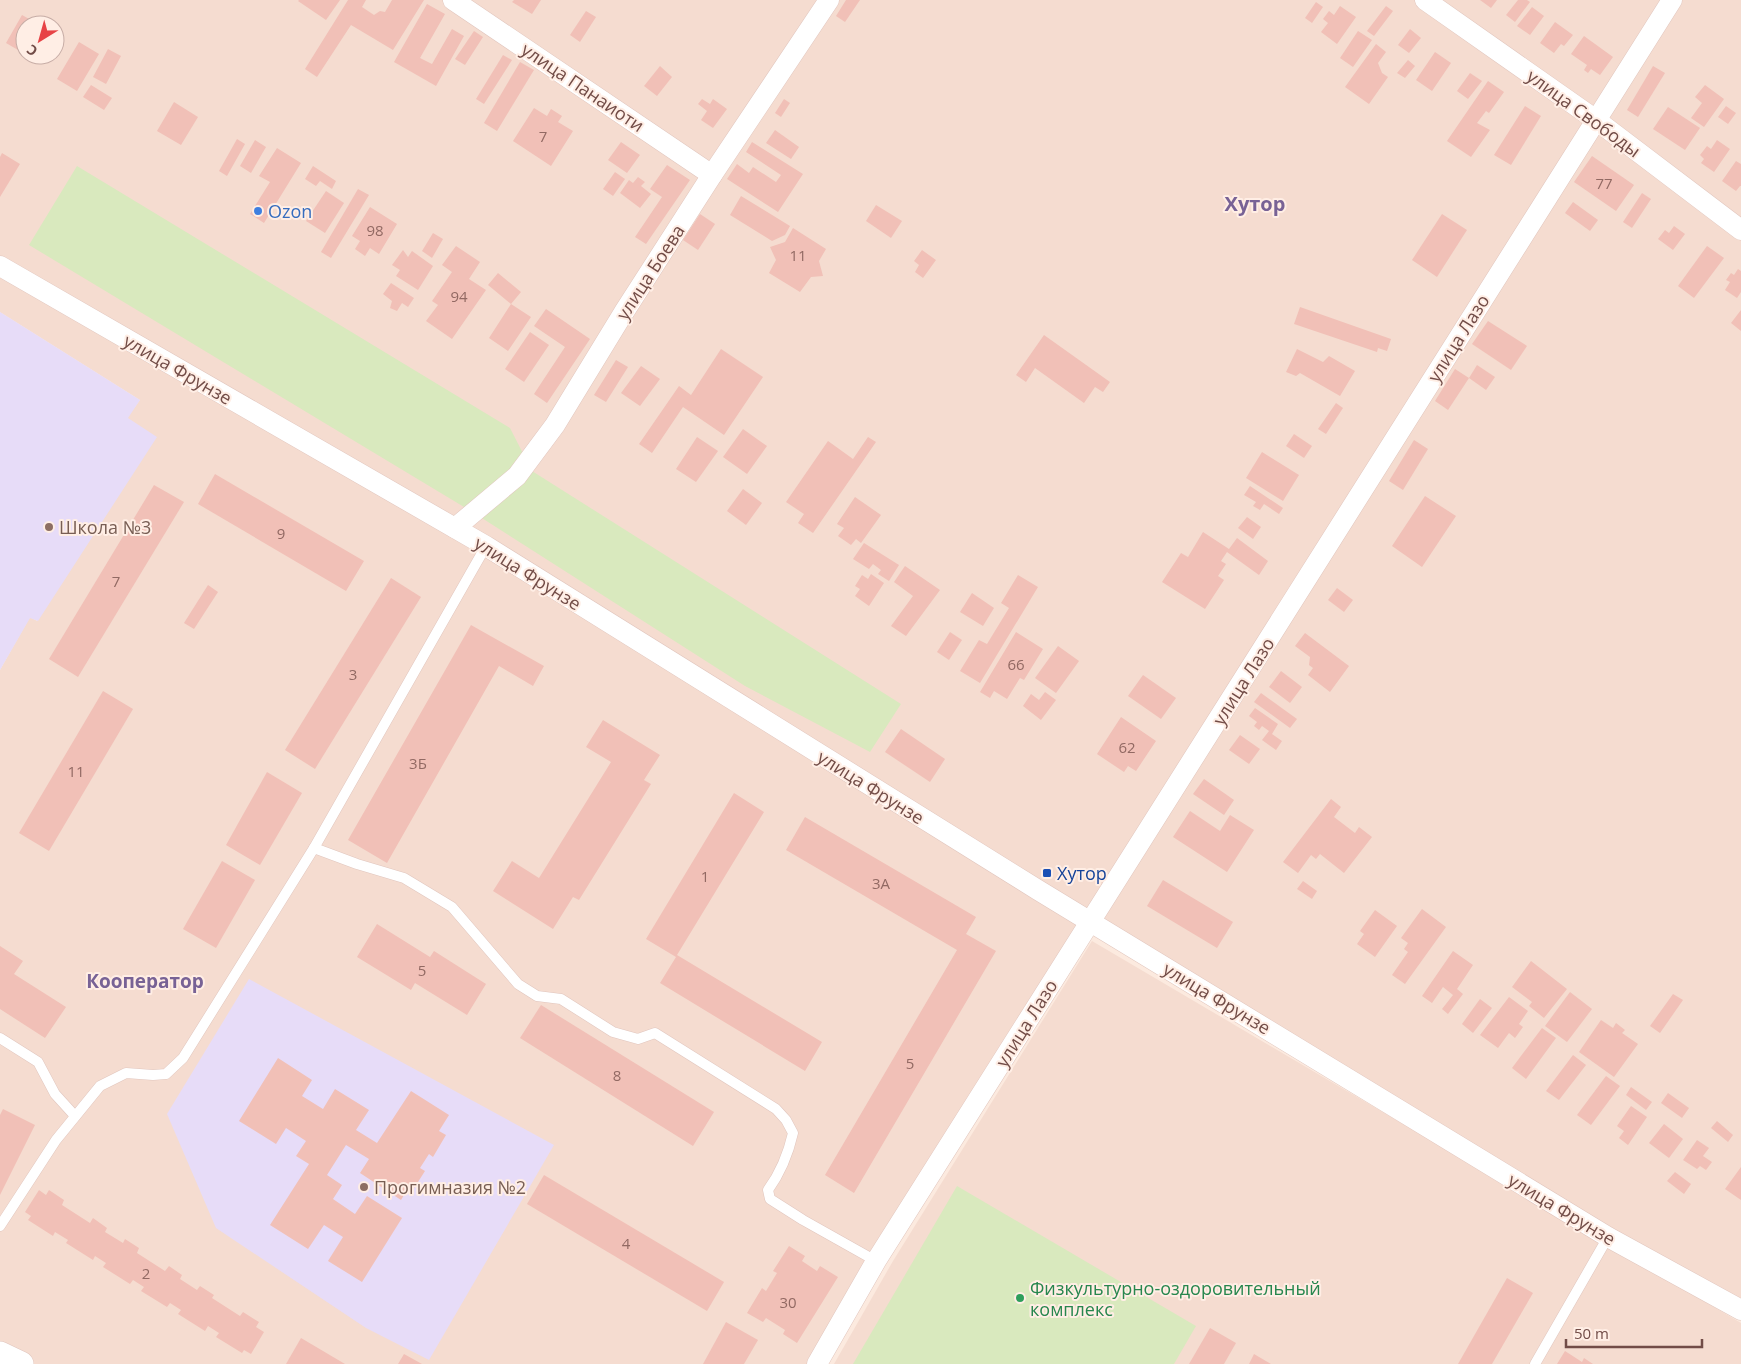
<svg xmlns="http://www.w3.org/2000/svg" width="1741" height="1364" font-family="'Open Sans',sans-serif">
  <rect width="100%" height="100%" fill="#fceadf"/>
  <!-- residential -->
  <g fill="#f5dcd0" fill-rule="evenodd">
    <path d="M0,0h1741v1310l-650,-389 -274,443h-817v-694l30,-53 7,4 90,-203 13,-18 -140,-88zM25,25h30v30h-30z"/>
    <path d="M1092,941l649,382v41h-907l59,-103z"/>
  </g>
  <!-- education -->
  <g fill="#e7dcf8">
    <path d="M0,312l140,88 -12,18 29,19 -119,184 -8,-3 -30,52z"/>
    <path d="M249,979l305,166 -125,215 -63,-32 -150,-100 -49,-114z"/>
  </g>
  <!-- green -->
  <g fill="#d9e9be">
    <path d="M77,166l433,262 22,43 369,233 -31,48 -125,-66 -271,-173 -445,-268z"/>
    <path d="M957,1186l239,140 -22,38h-321z"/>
  </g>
  <!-- building -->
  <g fill="#f1c0b7">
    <path d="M299,0h41l-14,20 -28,-19z"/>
    <path d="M348,0h18l-4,7 12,8 6,-4 5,1 7,-12h32l-31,50 -42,-25 -34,52 -12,-8z"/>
    <path d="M514,0h27l-9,14 -20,-12z"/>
    <path d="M846,0h14l-15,22 -9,-6z"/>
    <path d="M1480,0h17l-6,8z"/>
    <path d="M1518,0h9l3,2 -15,20 -9,-7z"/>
    <path d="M1316,2l7,5 -11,16 -7,-5z"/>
    <path d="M427,4l18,10 -25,44 12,6 20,-35 12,7 -28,50 -42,-24z"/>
    <path d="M1340,6l16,11 -19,27 -16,-12 7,-9 -5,-4 6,-8 5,4z"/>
    <path d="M1386,6l7,5 -19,25 -7,-5z"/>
    <path d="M1532,7l12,9 -14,19 -13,-9z"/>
    <path d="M586,11l10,6 -16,25 -10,-7z"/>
    <path d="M22,15l18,10h-15v29l-19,-11z"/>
    <path d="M1555,22l18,13 -9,11 -3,-2 -7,9 -14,-10z"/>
    <path d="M1410,29l11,9 -12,15 -11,-8z"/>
    <path d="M474,31l9,6 -18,28 -10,-6z"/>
    <path d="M1358,31l14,9 -19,27 -13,-9z"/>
    <path d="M1584,36l29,21 -13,18 -9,-6 -3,4 -4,-3 3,-5 -16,-11z"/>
    <path d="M79,42l20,12 -22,37 -20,-12z"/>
    <path d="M1376,44l10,8 -8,11 4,10 6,4 -19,27 -24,-17z"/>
    <path d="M108,49l13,7 -15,28 -13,-7z"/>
    <path d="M1435,52l16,11 -19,28 -16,-11z"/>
    <path d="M503,55l9,5 -28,44 -8,-5z"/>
    <path d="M1408,60l7,6 -10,12 -8,-5z"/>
    <path d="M520,62l14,8 -37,61 -13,-8z"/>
    <path d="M660,66l12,11 -15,19 -13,-10z"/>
    <path d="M1653,66l12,7 -27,44 -11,-7z"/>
    <path d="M1470,73l12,8 -14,18 -11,-8z"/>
    <path d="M1488,81l16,11 -15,21 -3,-2 -9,12 13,7 -19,27 -24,-16z"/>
    <path d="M91,85l21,13 -8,12 -21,-13z"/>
    <path d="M1705,85l19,14 -20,28 -13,-9 11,-15 -7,-6z"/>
    <path d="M702,99l8,5 3,-5 14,10 -14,19 -12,-8 6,-9 -9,-7z"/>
    <path d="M784,99l6,4 -9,14 -6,-4z"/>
    <path d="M174,102l24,15 -17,28 -24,-14z"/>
    <path d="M1525,106l16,10 -30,49 -17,-10z"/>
    <path d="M1726,106l10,7 -8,11 -10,-7z"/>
    <path d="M1668,107l32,21 -15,22 -32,-21z"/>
    <path d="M534,108l13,8 4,-7 11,7 -4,6 15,9 -22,35 -38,-25z"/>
    <path d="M775,130l24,17 -8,12 -25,-16z"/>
    <path d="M237,139l8,5 -18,32 -8,-5z"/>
    <path d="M255,140l11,7 -15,26 -11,-7z"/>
    <path d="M1717,140l13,9 -16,23 -13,-9 3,-4 -4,-4 7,-9 4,3z"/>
    <path d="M621,142l19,13 -13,18 -19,-13z"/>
    <path d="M752,142l51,32 -25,38 -51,-33 10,-15 12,9 4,-6 23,15 5,-7 -35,-23z"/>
    <path d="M277,148l24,15 -37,60 -14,-9 20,-32 -11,-6z"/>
    <path d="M2,153l18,11 -20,33v-40z"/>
    <path d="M1592,156l42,29 -18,26 -42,-29z"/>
    <path d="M1736,161l5,3v22h-1l-4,5 -14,-10z"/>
    <path d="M667,165l23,15 -44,64 -11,-7 27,-40 -12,-8z"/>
    <path d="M313,166l23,15 -4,8 -12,-8 -4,5 -11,-7z"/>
    <path d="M615,172l10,7 -12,17 -10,-7z"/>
    <path d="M638,177l7,5 -4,4 10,8 -11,14 -20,-15 9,-13 4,3z"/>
    <path d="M358,189l11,6 -38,63 -10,-6z"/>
    <path d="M326,191l18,12 -19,30 -19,-12z"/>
    <path d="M1642,193l9,6 -19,29 -9,-6z"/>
    <path d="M741,196l49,30 -5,9 -13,6 -42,-26z"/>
    <path d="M1573,202l25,18 -8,11 -25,-18z"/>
    <path d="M876,205l26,16 -11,17 -25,-17z"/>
    <path d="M370,207l27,17 -18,30 -9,-6 -5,8 -10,-7 5,-8 -8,-5z"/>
    <path d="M700,214l15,10 -17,26 -15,-10z"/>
    <path d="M1442,214l25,16 -30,47 -25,-17z"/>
    <path d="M1674,226l11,8 -12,16 -15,-11 7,-9 4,3z"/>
    <path d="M793,228l33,21 -7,12 4,15 -12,1 -11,15 -31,-19 7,-13 -6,-13 15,-5z"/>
    <path d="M433,233l10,6 -11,19 -10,-7z"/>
    <path d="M456,246l24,16 -11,17 17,11 -34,49 -26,-18 12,-16 -6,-4 20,-29 -10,-7z"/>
    <path d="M1707,246l17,12 -30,40 -16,-12z"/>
    <path d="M403,250l5,7 4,-6 21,15 -15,24 -22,-14 4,-6 -8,-5z"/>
    <path d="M922,250l14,10 -13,18 -8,-6 4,-7 -5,-4z"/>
    <path d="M1738,269l3,2v21l-4,6 -12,-8 5,-8 -4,-2 5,-7 3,2z"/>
    <path d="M498,273l23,19 -10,12 20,13 -23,34 -19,-13 22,-34 -23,-19z"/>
    <path d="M391,283l23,15 -6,9 -6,-4 -5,8 -7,-3 2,-7 -9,-7z"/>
    <path d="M1300,307l91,32 -4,12 -9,-3 -1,4 -83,-28z"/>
    <path d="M546,309l44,30 -43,64 -13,-9 31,-47 -31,-21z"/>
    <path d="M1741,310v21l-10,-8z"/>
    <path d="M1488,321l39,25 -16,24 -39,-26z"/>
    <path d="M530,332l19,13 -25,37 -19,-13z"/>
    <path d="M1044,335l66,47 -7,10 -8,-5 -11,16 -49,-35 -9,14 -10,-7z"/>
    <path d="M721,349l42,28 -39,58 -41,-28 -31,46 -13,-9 40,-58 12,9z"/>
    <path d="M1297,349l26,13 6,-6 26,15 -15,25 -40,-23 -4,3 -10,-4z"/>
    <path d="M616,360l12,7 -22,35 -12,-7z"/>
    <path d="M1477,365l18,12 -9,13 -17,-12z"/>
    <path d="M641,366l19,13 -20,27 -19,-13z"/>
    <path d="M1455,369l14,9 -21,32 -13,-9z"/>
    <path d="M1336,403l7,5 -17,26 -8,-5z"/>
    <path d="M743,429l24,17 -20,28 -24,-17z"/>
    <path d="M1294,434l18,12 -8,12 -18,-12z"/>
    <path d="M697,437l21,14 -22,31 -20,-13z"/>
    <path d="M868,437l8,5 -63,91 -15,-10 6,-9 -18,-12 42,-61 25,18z"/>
    <path d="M1414,440l14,9 -25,41 -14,-9z"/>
    <path d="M1262,452l37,23 -16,26 -37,-23z"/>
    <path d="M215,474l149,87 -18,30 -148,-87z"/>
    <path d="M154,485l30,17 -106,175 -29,-18z"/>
    <path d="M1250,486l33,22 -4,6 -15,-10 -4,6 -7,-4 3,-4 -12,-7z"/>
    <path d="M743,489l19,14 -16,22 -19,-14z"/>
    <path d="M1425,496l31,20 -34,51 -30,-21z"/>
    <path d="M855,497l26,18 -20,28 -5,-4 -5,6 -13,-9 6,-8 -7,-4z"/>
    <path d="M1247,517l14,10 -8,12 -15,-11z"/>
    <path d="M1203,532l26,17 8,-11 31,23 -9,14 -32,-23 -6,9 5,3 -8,12 6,4 -19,29 -43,-27 19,-29 7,4z"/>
    <path d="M864,543l35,22 -10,16 -11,-7 3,-4 -8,-6 -4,5 -16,-10z"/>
    <path d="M905,566l35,24 -34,46 -15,-10 22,-30 -19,-14z"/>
    <path d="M871,574l13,9 -15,23 -14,-10 5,-7 -5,-3 7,-11 6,4z"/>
    <path d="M1018,575l20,12 -58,96 -20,-12 19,-31 8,4 22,-36 -8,-5z"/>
    <path d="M391,578l30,19 -106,172 -30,-19z"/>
    <path d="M208,585l10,7 -24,37 -10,-6z"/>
    <path d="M1337,588l16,12 -9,12 -16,-12z"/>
    <path d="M972,593l22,15 -11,18 -23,-14z"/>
    <path d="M471,625l73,41 -11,20 -34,-20 -112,197 -39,-23z"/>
    <path d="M950,632l12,8 -13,20 -12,-8z"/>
    <path d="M1016,632l27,17 -19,31 -4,-2 -13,21 -13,-8 -4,7 -10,-6z"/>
    <path d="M1305,633l44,33 -19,26 -22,-17 5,-7 -4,-3 1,-8 -15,-11z"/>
    <path d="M1058,646l21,15 -23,32 -21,-15z"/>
    <path d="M1281,671l21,16 -12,16 -21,-16z"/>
    <path d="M1143,675l33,23 -15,21 -33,-23z"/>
    <path d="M103,691l30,18 -84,142 -30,-18z"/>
    <path d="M1045,692l11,8 -15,20 -18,-14 8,-12 8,6z"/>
    <path d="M1261,693l36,26 -7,9 -36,-26z"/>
    <path d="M1255,708l23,16 -6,10 10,7 -6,9 -14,-10 7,-9 -7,-5 -3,4 -5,-4 3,-4 -8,-6z"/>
    <path d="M1121,717l35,24 -20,30 -8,-5 -4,6 -27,-18z"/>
    <path d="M603,720l57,35 -16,25 7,4 -72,116 -6,-3 -20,32 -60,-38 19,-30 27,17 72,-116 -25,-15z"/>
    <path d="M901,729l44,30 -15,23 -45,-30z"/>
    <path d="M1240,735l20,14 -11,15 -20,-14z"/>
    <path d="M267,772l35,21 -42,72 -34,-20z"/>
    <path d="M1204,779l30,21 -10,15 -31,-21z"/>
    <path d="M734,793l30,19 -87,143 145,87 -17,29 -145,-88 16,-26 -30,-18z"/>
    <path d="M1331,799l10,8 -7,10 21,16 4,-6 13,10 -28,36 -24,-19 -4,5 -5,-4 -13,18 -15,-11z"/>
    <path d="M1190,811l30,20 10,-16 24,15 -27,42 -54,-35z"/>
    <path d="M805,817l171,100 -10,17 30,17 -142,242 -29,-18 132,-225 -171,-100z"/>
    <path d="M222,861l33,19 -39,68 -33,-19z"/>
    <path d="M1163,880l70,42 -16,26 -70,-42z"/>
    <path d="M1303,881l14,10 -5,8 -15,-10z"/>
    <path d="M1422,909l24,18 -41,57 -13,-9 16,-23 -4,-3 4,-6 -7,-5z"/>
    <path d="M1375,910l22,16 -22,31 -18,-13 7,-10 -4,-3z"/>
    <path d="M377,924l53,33 4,-6 52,33 -19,31 -52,-32 -4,7 -54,-33z"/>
    <path d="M0,946l23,15 -9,13 52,33 -21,31 -45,-29z"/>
    <path d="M1453,951l20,14 -16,24 6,5 -15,20 -6,-5 11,-14 -10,-8 -11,16 -10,-7z"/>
    <path d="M1531,961l36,28 -23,29 -15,-12 3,-4 -20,-15z"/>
    <path d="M1570,992l22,17 -25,33 -22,-16z"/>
    <path d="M1673,994l10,6 -23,33 -10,-7z"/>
    <path d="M1509,997l19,14 -9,13 4,3 -8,11 -6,-5 -11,15 -18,-13z"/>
    <path d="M1480,999l12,9 -19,25 -11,-9z"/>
    <path d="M541,1005l173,107 -21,34 -173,-108z"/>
    <path d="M1601,1020l12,8 3,-5 9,7 -3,3 16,11 -24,33 -35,-25z"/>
    <path d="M1542,1028l14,10 -30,41 -14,-11z"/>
    <path d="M1573,1055l13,10 -27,35 -13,-9z"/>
    <path d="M278,1058l34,22 -10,16 21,13 12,-20 34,21 -13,20 21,13 34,-52 38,24 -10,16 7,4 -13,22 -4,-3 -9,14 5,3 -14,22 -4,-3 -6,10 -41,-27 9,-14 -23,-14 -19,30 15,10 -9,14 22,15 12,-18 35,22 -40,64 -34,-21 15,-24 -19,-12 -16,24 -38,-24 39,-61 -13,-8 10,-15 -20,-13 -10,16 -37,-23z"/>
    <path d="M1606,1076l14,10 -29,39 -14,-10z"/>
    <path d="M1631,1087l21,15 -6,8 -20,-15z"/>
    <path d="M1668,1093l21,15 -7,10 -21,-15z"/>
    <path d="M1631,1106l16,11 -19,28 -9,-7 5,-7 -7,-5z"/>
    <path d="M3,1109l32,16 -35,70v-80z"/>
    <path d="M1717,1121l16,14 -5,7 -17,-14z"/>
    <path d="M1664,1124l19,15 -14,19 -20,-15z"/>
    <path d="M1697,1140l12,8 -6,8 9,6 -6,8 -6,-4 -3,3 -14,-9z"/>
    <path d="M1741,1167v33l-16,-11z"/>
    <path d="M1675,1172l16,12 -7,10 -17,-13z"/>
    <path d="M544,1175l180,107 -17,29 -180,-107z"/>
    <path d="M39,1190l7,5 3,-5 15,10 -2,5 28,18 3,-5 14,10 -2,4 18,11 2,-4 14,9 -2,5 28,18 4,-5 13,9 -2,4 17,11 3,-4 14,9 -2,3 28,18 3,-4 16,10 -3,5 8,5 -13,22 -7,-4 -2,3 -26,-16 3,-4 -11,-7 -3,5 -27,-17 3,-4 -11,-7 -3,4 -26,-16 3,-4 -11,-7 -3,4 -27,-17 3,-4 -11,-7 -2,4 -27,-17 2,-3 -13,-8 -2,4 -25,-16 3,-4 -6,-4z"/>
    <path d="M789,1246l16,10 -3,5 15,10 3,-5 18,11 -41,66 -14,-9 2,-4 -19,-12 -3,4 -16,-9 15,-25 4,3 11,-18 -4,-2z"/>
    <path d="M1507,1278l26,15 -41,71h-34z"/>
    <path d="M726,1322l32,18 -14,24h-41z"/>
    <path d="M1210,1328l26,15 -12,21h-35z"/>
    <path d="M301,1338l44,26h-59z"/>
    <path d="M1565,1351l17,11 2,-4 9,6h-36z"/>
    <path d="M404,1354l18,10h-24z"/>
    <path d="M1254,1354l17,10h-22z"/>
  </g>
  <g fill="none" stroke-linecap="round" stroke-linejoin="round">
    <!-- service casing -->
    <g stroke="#e1c6be" stroke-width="11">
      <g id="service">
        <path d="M314,848l43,16 47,14 48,29 66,77 19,12 24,3 52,33 25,7 17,-6 121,76 10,11 7,13c-5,22 -12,39 -25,57l2,9 33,21 73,41"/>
        <path d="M0,1038l38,24 17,32 20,22"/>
        <path d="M0,1226l56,-86 44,-54 26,-13 27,2 13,-1 17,-16 131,-210 172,-302"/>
        <path d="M1535,1364l73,-127"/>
      </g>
    </g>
    <!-- minor casing -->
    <g stroke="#e1c6be" stroke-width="21">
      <g id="minor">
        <path d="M453,0l259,175"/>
        <path d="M1425,0l171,120 145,110"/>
        <path d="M0,266l486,280 552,344 570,347 133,73"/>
        <path d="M455,528l62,-52 38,-51 69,-113 88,-137 117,-175"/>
        <path d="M817,1364l59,-103 796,-1261"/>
      </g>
    </g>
    <!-- tertiary casing -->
    <g stroke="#e1c6be" stroke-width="26">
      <path id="tertiary" d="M0,1354l21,10"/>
    </g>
    <!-- service -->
    <use href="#service" stroke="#fff" stroke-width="10"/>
    <!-- minor -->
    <use href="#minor" stroke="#fff" stroke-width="20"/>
    <!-- tertiary -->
    <use href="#tertiary" stroke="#fff" stroke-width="25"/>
  </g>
  <!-- markers -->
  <circle fill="#3f7fe0" stroke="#ffeee5" stroke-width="2" cx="258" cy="211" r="5"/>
  <g fill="#8d6e63" stroke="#ffeee5" stroke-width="2">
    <circle cx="49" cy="527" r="5"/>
    <circle cx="364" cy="1187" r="5"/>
  </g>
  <rect fill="#1a4fb4" stroke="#ffeee5" stroke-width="2" x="1042" y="868" width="10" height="10" rx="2.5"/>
  <circle fill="#2e9e5b" stroke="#ffeee5" stroke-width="2" cx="1020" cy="1298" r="5"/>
  <g text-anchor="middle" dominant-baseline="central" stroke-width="4" stroke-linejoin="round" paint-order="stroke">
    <!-- number labels -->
    <g font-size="15" fill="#926963">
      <text x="543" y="136">7</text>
      <text x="1604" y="183">77</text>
      <text x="375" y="230">98</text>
      <text x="798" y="255">11</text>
      <text x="459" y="296">94</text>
      <text x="281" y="533">9</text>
      <text x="116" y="581">7</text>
      <text x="1016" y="664">66</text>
      <text x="353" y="674">3</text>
      <text x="1127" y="747">62</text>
      <text x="418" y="763">3Б</text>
      <text x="76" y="771">11</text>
      <text x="705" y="876">1</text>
      <text x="881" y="883">3А</text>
      <text x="422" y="970">5</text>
      <text x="910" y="1063">5</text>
      <text x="617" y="1075">8</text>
      <text x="626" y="1243">4</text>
      <text x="146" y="1273">2</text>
      <text x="788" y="1302">30</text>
    </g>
    <!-- street labels -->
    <g font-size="18" fill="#724c47" stroke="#ffeee5">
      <text transform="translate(583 87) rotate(34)">улица Панаиоти</text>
      <text transform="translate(1584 113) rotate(36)">улица Свободы</text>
      <text transform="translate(650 272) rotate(-57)">улица Боева</text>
      <text transform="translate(1458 338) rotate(-58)">улица Лазо</text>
      <text transform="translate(178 369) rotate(30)">улица Фрунзе</text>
      <text transform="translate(528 573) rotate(32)">улица Фрунзе</text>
      <text transform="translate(1243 681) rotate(-58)">улица Лазо</text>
      <text transform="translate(871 787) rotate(32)">улица Фрунзе</text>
      <text transform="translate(1217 998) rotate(31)">улица Фрунзе</text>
      <text transform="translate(1026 1023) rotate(-58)">улица Лазо</text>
      <text transform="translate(1562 1209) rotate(31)">улица Фрунзе</text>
    </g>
    <!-- shop labels -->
    <g font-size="18" fill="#366cbe" stroke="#ffeee5" text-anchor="start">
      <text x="268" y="211">Ozon</text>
    </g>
    <!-- education labels -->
    <g font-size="18" fill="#785e54" stroke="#ffeee5" text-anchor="start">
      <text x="59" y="527">Школа №3</text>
      <text x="374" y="1187">Прогимназия №2</text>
    </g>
    <!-- transit labels -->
    <g font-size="18" fill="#164399" stroke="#ffeee5" text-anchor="start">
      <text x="1057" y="873">Хутор</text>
    </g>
    <!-- leisure labels -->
    <g font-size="18" fill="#27864d" stroke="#ffeee5" text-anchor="start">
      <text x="1030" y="1288">Физкультурно-оздоровительный<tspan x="1030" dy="21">комплекс</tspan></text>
    </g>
    <!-- neighbourhood labels -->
    <g font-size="19" font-weight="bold" fill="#786295" stroke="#ffeee5">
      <text x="145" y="981">Кооператор</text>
    </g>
    <!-- quarter labels -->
    <g font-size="20" font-weight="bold" fill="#786295" stroke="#ffeee5">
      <text x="1255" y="203">Хутор</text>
    </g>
  </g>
  <!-- north arrow -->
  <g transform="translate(40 40) rotate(217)"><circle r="24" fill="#ffeee5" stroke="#c7ada6"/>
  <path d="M0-4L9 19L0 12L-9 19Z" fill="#e74346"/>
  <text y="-8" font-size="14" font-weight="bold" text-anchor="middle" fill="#724c47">С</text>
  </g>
  <!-- scale -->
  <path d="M1566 1339v8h136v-8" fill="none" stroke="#724c47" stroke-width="2.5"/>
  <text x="1574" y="1339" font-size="15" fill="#724c47" stroke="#ffeee5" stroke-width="4" paint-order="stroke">50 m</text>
</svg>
